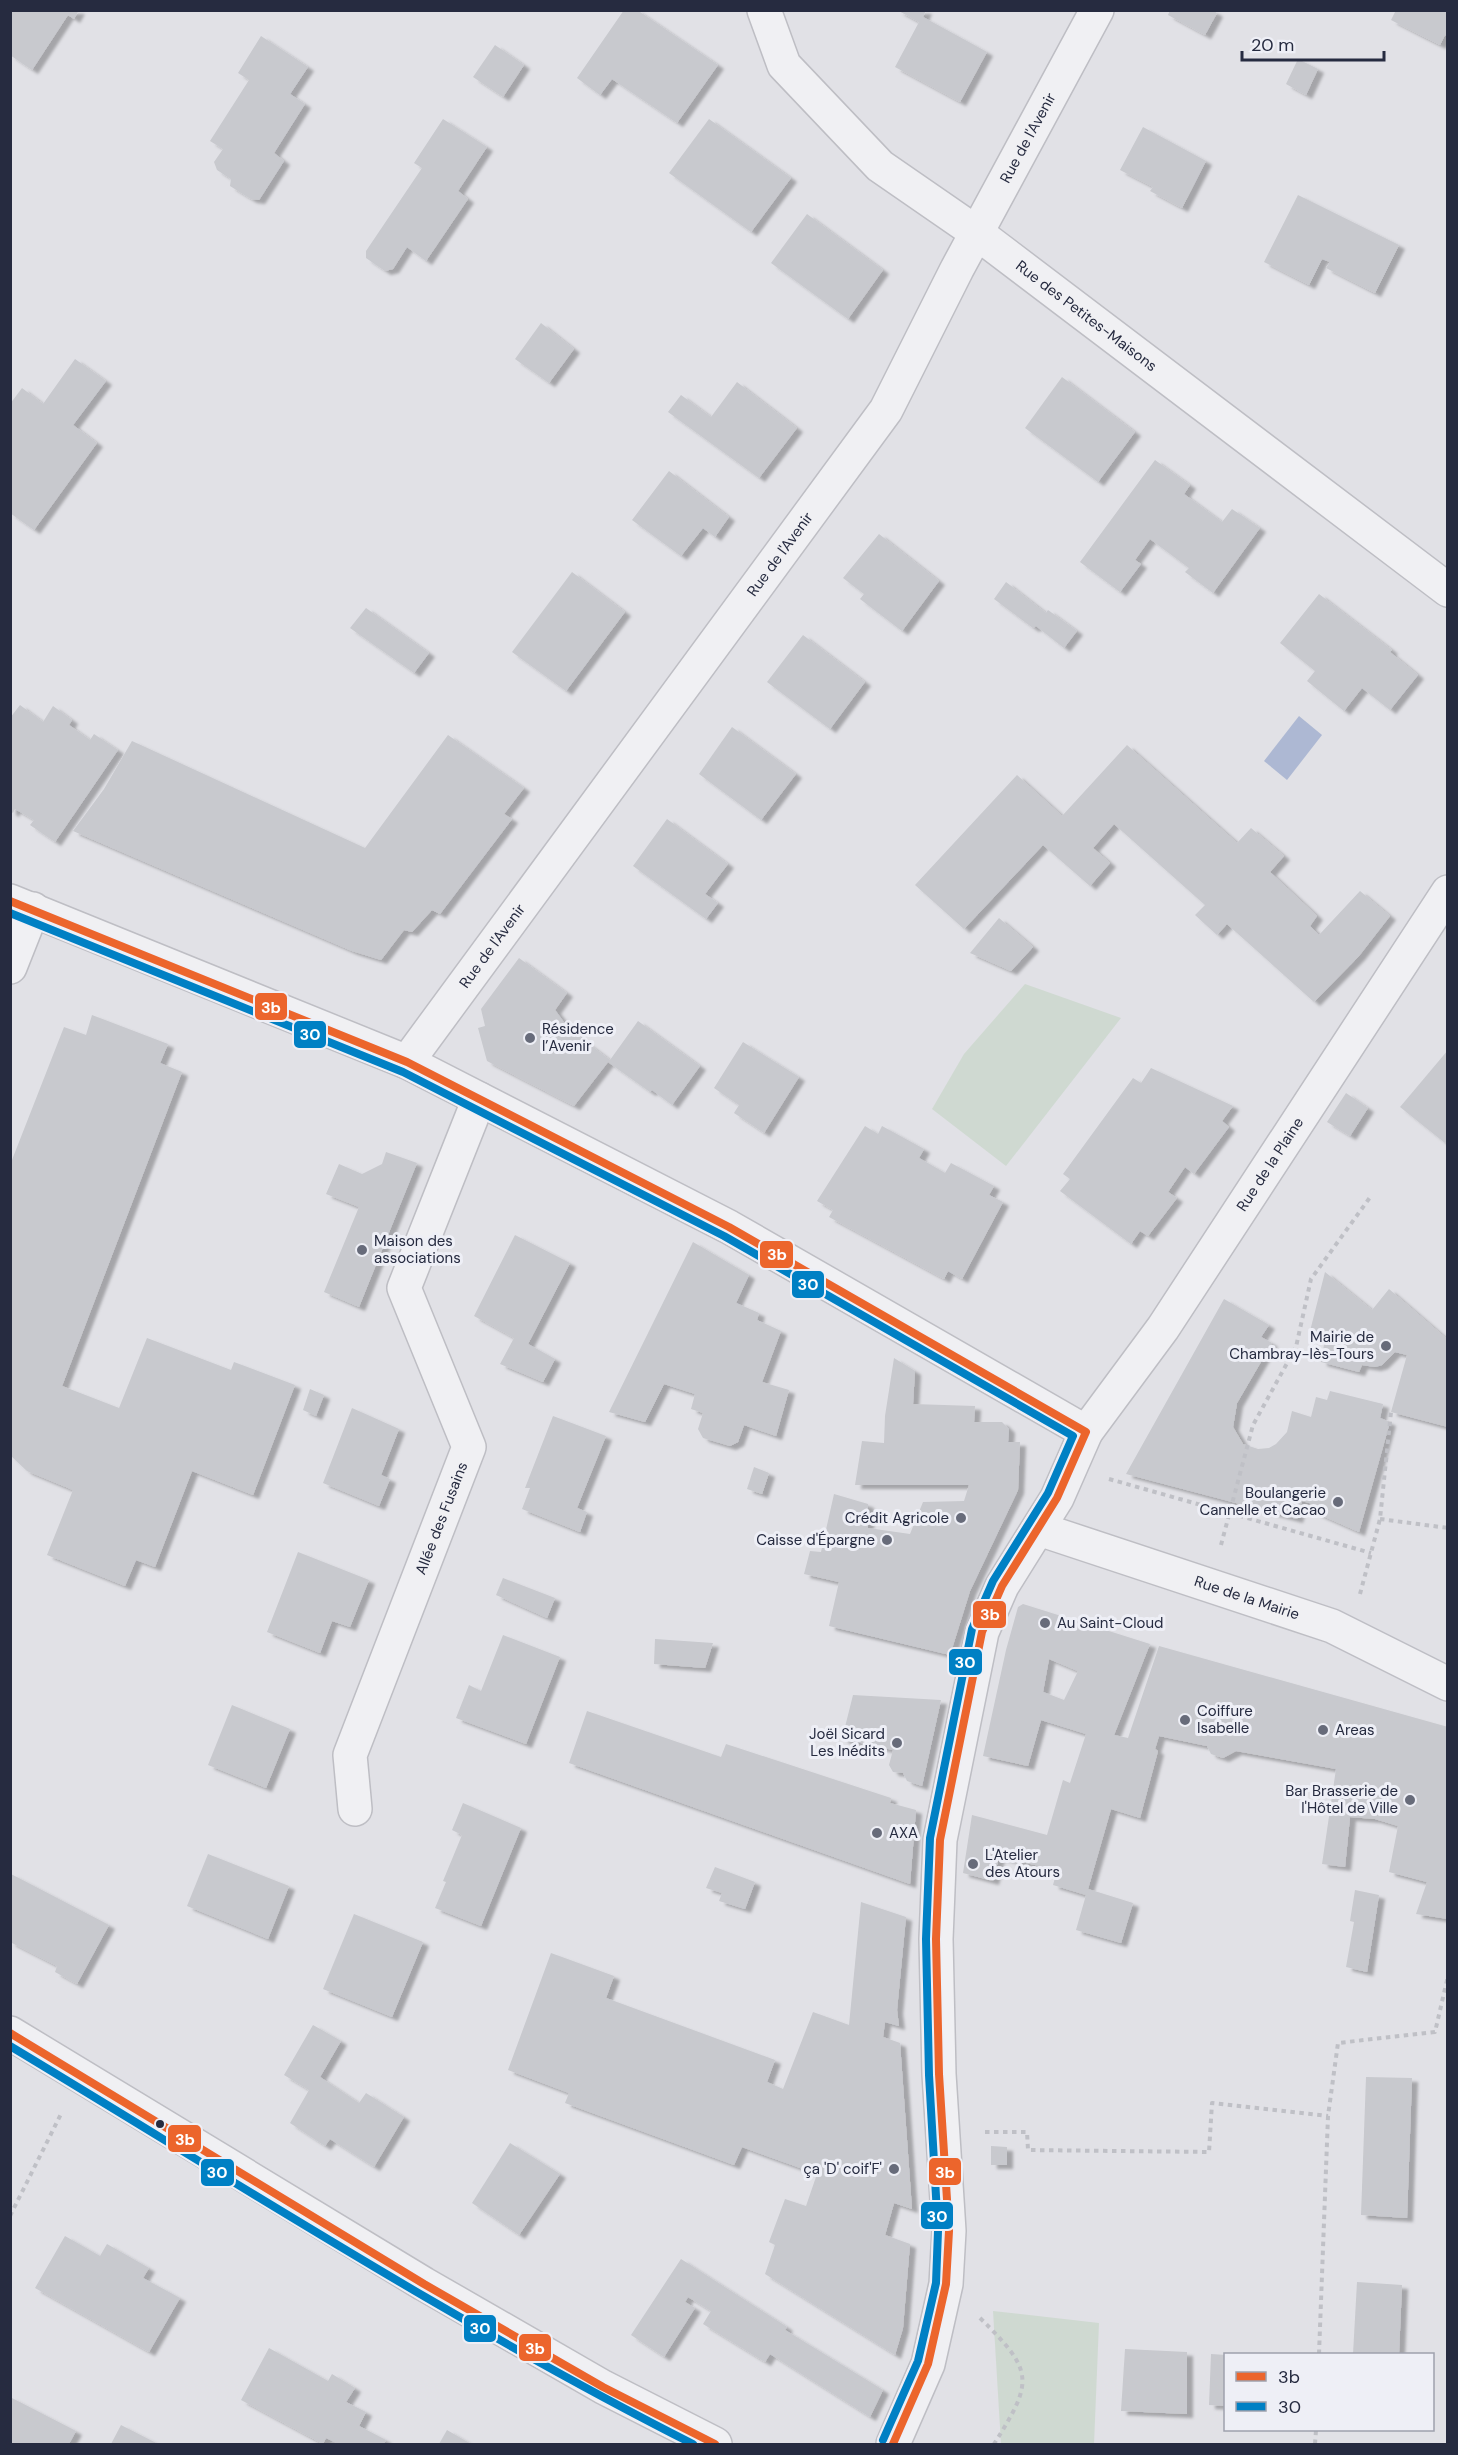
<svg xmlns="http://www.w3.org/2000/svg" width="1458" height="2455" font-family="'DM Sans',sans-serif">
  <defs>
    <filter id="shadow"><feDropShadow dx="6" dy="4" stdDeviation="1.5" flood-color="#0004"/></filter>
  </defs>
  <rect width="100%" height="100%" fill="#e1e1e6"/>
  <!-- green -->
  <g fill="#cfd9d1">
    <path d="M1025,984l96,34 -115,148 -74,-57 32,-55z"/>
    <path d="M993,2311l106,12 -5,121h-93z"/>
  </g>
  <!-- water -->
  <path fill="#adb8d3" d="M1299,716l23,19 -35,45 -23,-19z"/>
  <!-- building -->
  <g fill="#c8c9ce" fill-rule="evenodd" filter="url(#shadow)">
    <path d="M10,10h69l-5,9 -6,-4 -36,55 -22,-15z"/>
    <path d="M624,10h13l81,55 -41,58 -65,-44 -12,16 -23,-17z"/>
    <path d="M897,10h29l-3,7 64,35 -27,50 -65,-35 24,-45z"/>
    <path d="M1170,10h42l5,3 -12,22 -37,-20z"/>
    <path d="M1396,10h52v27l-3,-2 -5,10 -18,-9 -31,-16z"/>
    <path d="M261,36l47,31 -18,27 15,10 -31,49 10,8 -25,39 -8,-1 -21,-13 1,-7 -14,-9 -3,-8 9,-13 -13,-8 39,-61 -11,-7z"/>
    <path d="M495,45l29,20 -21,32 -30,-20z"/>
    <path d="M1298,59l20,10 -12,26 -20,-11z"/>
    <path d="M443,119l44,28 -29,44 10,8 -42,62 -19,-14 -14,22 -8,2 -19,-13v-7l56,-83 -8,-5z"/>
    <path d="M709,119l82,59 -40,54 -82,-59z"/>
    <path d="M1143,127l63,34 -24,47 -32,-17 3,-4 -33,-17z"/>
    <path d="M1298,195l101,50 -24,48 -49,-25 4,-6 -8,-3 -13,26 -45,-23z"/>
    <path d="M807,214l76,56 -35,49 -77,-56z"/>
    <path d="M541,323l33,26 -25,34 -34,-24z"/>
    <path d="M75,359l31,22 -33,44 24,18 -63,87 -24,-17v-109l12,-16 21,16z"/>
    <path d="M1062,377l73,55 -37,50 -73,-54z"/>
    <path d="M737,382l60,46 -38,50 -91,-66 13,-17 30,22z"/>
    <path d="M1155,460l35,25 -6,9 38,28 10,-13 28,19 -47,65 -28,-21 4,-4 -39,-29 -15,21 6,4 -21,28 -40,-30z"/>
    <path d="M669,471l60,46 -14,20 -12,-9 -22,28 -49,-36z"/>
    <path d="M879,534l60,47 -37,50 -42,-32 4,-5 -21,-16z"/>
    <path d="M572,572l53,40 -59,79 -54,-39z"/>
    <path d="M1006,582l40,31 2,-3 29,21 -13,17 -28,-22 -3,2 -39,-29z"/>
    <path d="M1319,594l73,56 -2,2 28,23 -28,35 -28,-22 -18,23 -37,-30 8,-10 -35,-28z"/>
    <path d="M366,608l63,45 -15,20 -64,-45z"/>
    <path d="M803,635l62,47 -35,47 -63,-47z"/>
    <path d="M20,705l23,17 10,-16 19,14 -3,5 21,15 4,-6 24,16 -63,92 -25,-17 4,-5 -19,-11 -2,4 -3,-2v-93z"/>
    <path d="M732,727l64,47 -35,46 -62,-46z"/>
    <path d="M448,735l76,53 -20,26 8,5 -72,95 -8,-4 -20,22 -8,-2 -23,30 -29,-9 -279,-120 31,-42 28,-48 233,107z"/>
    <path d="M1127,745l110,98 14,-15 33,28 -14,16 47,44 -7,10 9,9 41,-44 30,25 -31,40 -45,46 -87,-78 -10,11 -22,-20 10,-10 -91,-81 -21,24 17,15 -20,23 -47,-41 -79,84 -49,-44 102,-110 45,41z"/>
    <path d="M667,819l61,45 -23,30 13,9 -12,16 -73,-53z"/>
    <path d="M999,918l34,29 -22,24 -41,-18z"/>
    <path d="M519,958l48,35 -12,17 14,19 41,31 28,-39 62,45 -28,39 -20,-15 -2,2 -42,-30 -34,44 -87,-45 -9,-33 7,-2 -4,-17z"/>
    <path d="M92,1015l76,29 -8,19 22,9 -120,314 57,22 28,-70 84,32 3,-8 61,23 -42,110 -61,-24 -37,96 -19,-7 -11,26 -78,-31 26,-65 -46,-19 -17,-16v-290l54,-138 22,8z"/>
    <path d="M743,1042l56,35 -35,56 -30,-20 5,-8 -25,-17z"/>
    <path d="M1448,1050v90l-3,3 -45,-36z"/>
    <path d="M1151,1068l82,38 -11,15 7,6 -35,47 -9,-7 -17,25 9,6 -29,38 -8,-5 -9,13 -71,-53 10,-12 -7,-5 70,-96 8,5z"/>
    <path d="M1346,1093l22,15 -18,28 -23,-14z"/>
    <path d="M865,1126l13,8 4,-8 42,23 -5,9 26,15 6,-10 43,23 -5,9 14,7 -41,77 -14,-8 -4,8 -115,-62 4,-7 -16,-9z"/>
    <path d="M386,1152l31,11 -58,144 -35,-15 35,-85 -33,-13 13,-30 23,10 20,-10z"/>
    <path d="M515,1235l55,28 -42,81 27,15 -12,23 -43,-18 14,-26 -40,-22z"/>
    <path d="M693,1242l56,33 -13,28 23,10 -2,7 24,11 -19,51 27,8 -13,46 -32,-11 -6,17 -8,4 -27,-8 -5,-9 5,-16 -12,-4 4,-15 -31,-10 -19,38 -36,-10z"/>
    <path d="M1325,1272l47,38 17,-21 59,51v87l-57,-15 16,-57 -12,-3 -13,13 -7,2 -13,-2 -3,7 -38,-10 4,-23 -16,-4z"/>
    <path d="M1224,1299l45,26 -8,12 11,6 -35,60 -4,24 10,17 15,5 11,-1 7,-4 11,-12 5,-21 19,6 5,-20 11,3 3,-9 53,13 -3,14 10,4 -31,110 -43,-19 -3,-9 -11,-3 -5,18 -171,-45z"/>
    <path d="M894,1358l21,13 -2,33 62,2 -1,16h28l7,7 -1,13h12l-2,48 -48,101 -20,64 -121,-29 10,-44 -35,-8 6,-23 11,1 13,-58 34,10v24l42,6 13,-32 41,-1 5,-16h-114l7,-44 22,2 1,-27z"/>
    <path d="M310,1389l14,6 -8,21 -13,-6z"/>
    <path d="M352,1408l47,21 -18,46 9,4 -11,27 -56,-23z"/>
    <path d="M553,1416l53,20 -29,72 10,4 -7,20 -58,-23 8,-21h-5z"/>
    <path d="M754,1467l15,6 -7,21 -15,-5z"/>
    <path d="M298,1552l71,28 -19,47 -18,-6 -12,32 -53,-21z"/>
    <path d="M503,1578l52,20 -8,20 -51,-23z"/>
    <path d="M1023,1604l127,40 -36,91 14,3 31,-92 289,81v192l-32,-5 11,-32 -38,-10 9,-46 -23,-7 -25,-2 -5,50 -23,-3 14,-95 -100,-18 -13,7 -12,-4 -4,-8 -48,-10 -4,13 3,2 -18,67 -29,-9 -23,80 45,14 -12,40 -45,-13 10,-35 -33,-10 4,-15 -58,-13 -6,24 -30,-8 9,-58 75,20 16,-55 7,3 16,-49 -45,-14 -13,46 -45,-10 23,-106 12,-43zM1049,1659l29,12 -14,29 -21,-8z"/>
    <path d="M503,1635l57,22 -34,87 -70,-26 13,-33 12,6z"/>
    <path d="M655,1639l58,4 -8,25 -51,-4z"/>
    <path d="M853,1695l88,5 -19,86 -15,-5 -4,-8 -10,-1 -4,-7 4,-15 -51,-11z"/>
    <path d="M232,1705l58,24 -24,59 -58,-23z"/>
    <path d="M587,1711l134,46 5,-13 165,54 -1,5 26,7 -6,74 -341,-121z"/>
    <path d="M463,1803l58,25 -40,98 -46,-18 11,-26 -3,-1 19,-46 -10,-5z"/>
    <path d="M208,1854l81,32 -21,53 -81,-33z"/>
    <path d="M715,1867l40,15 -10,27 -26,-8 3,-8 -16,-5z"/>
    <path d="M11,1874l98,51 -32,59 -22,-12 2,-6 -47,-24z"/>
    <path d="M1355,1890l24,5 -12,77 -21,-5 8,-45 -4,-1z"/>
    <path d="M861,1902l45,15 -9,93 2,16 -14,-4 -2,15 17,6 12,166 -18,-6 -9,32 25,9 -7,84 -8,27 -130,-81 10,-29 -6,-3 16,-43 21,7 11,-32 -75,-27 -8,18 -169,-62 4,-10 -61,-23 43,-117 63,23 -8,22 169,62 -8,22 16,7 30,-77 36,13z"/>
    <path d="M354,1914l69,28 -31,75 -69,-28z"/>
    <path d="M313,2025l28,16 -21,36 39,26 7,-10 38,24 -30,50 -44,-28 -5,7 -35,-23 19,-33 -25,-15z"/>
    <path d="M1366,2077l46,1 -5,140 -46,-3z"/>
    <path d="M510,2143l50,31 -41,61 -47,-32z"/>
    <path d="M991,2146l16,1v18h-16z"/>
    <path d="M65,2236l35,20 7,-12 42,24 -6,10 37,20 -31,54 -114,-64z"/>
    <path d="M681,2259l106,68 -2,3 98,60 -13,27 -100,-63 -5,8 -62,-38 8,-13 -23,-14 -3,5 10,6 -31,49 -33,-22z"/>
    <path d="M1357,2282l45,3 -3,69h-46z"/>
    <path d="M269,2348l59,33 4,-7 23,14 -9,14 20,10 -7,14 27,14 -2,4h-45l-13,-6 -3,6 -82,-44z"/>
    <path d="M1125,2349l62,3v62l-66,-3z"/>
    <path d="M1211,2354l15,1v51l-17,-1z"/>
    <path d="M10,2397l66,34 -7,13h-59z"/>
    <path d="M121,2425l37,19h-47z"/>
    <path d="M447,2430l24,14h-32z"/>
  </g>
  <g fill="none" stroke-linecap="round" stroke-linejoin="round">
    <!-- minor casing -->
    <g stroke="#bebec4" stroke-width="36">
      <g id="minor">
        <path id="s1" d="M764,10l20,55 96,101 97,67 471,357"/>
        <path d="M10,901l397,161 322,165 357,205"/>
        <path d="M10,967l23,-58"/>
        <path id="s2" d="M407,1062l479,-652 71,-141 140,-259"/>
        <path id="s3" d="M1039,1529l293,97 116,58"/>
        <path id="s4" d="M355,1809l-5,-54 119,-308 -65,-159 75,-189"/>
        <path d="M10,2033l414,251 179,103 112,57"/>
        <path id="s5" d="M893,2444l35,-80 18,-80 3,-53 -10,-157 -3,-135 4,-99 42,-208 20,-46 55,-88 29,-66 77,-104 285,-436"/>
      </g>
    </g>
    <!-- path -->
    <g stroke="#bfc0c6" stroke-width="4" stroke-dasharray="4.5 4.5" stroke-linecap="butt">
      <path d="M1109,1479l262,74"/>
      <path d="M1380,1519l68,9"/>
      <path d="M1221,1545l32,-120 43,-78 15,-68 60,-83"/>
      <path d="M1360,1594l20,-75 11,-107"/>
      <path d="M985,2132h42l1,18 181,2 3,-49 116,13"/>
      <path d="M10,2216l52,-104"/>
      <path d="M980,2318c54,53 54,63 14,126"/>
      <path d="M1319,2354l9,-238 10,-73 97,-11 13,-56"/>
      <path d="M1315,2444l1,-14"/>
    </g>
    <!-- minor -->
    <use href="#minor" stroke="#f0f0f3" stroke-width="33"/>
    <!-- bus-1 casing -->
    <g stroke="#eeeff6" stroke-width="12">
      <g id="bus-1">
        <path d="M10,901l397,161 322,165 357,205 -29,66 -55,88 -20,46 -42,208 -4,99 3,135 10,157 -3,53 -18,80 -35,80"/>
        <path d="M10,2033l414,251 179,103 112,57"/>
      </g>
    </g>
    <!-- bus-2 casing -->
    <g stroke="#eeeff6" stroke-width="12">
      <g id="bus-2">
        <path d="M10,913l393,159 321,164 349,200 -25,57 -55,88 -21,48 -42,209 -4,101 3,136 9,156 -2,52 -18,78 -35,79"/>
        <path d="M10,2046c226,136 448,279 683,398"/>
      </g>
    </g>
    <!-- bus-1 -->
    <use href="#bus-1" stroke="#ec652c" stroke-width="8"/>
    <!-- bus-2 -->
    <use href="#bus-2" stroke="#0080c4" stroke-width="8"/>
  </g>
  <!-- markers -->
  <g fill="#676b7a" stroke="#eeeff6" stroke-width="2">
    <circle cx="530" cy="1038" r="6"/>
    <circle cx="362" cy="1250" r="6"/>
    <circle cx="1386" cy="1346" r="6"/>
    <circle cx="1338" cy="1502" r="6"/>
    <circle cx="961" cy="1518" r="6"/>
    <circle cx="887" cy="1540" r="6"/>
    <circle cx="1045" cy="1623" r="6"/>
    <circle cx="1185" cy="1720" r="6"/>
    <circle cx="1323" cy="1730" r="6"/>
    <circle cx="897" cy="1743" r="6"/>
    <circle cx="1410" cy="1800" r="6"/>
    <circle cx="877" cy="1833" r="6"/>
    <circle cx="973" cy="1864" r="6"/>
    <circle cx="894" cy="2169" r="6"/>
  </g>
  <circle fill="#262b40" stroke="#eeeff6" stroke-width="2" cx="160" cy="2124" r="5"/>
  <g text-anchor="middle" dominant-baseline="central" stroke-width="6" stroke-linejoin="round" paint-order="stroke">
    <!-- street labels -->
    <g font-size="15" fill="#262b40" stroke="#eeeff6">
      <text stroke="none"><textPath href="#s2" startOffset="1116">Rue de l'Avenir</textPath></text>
      <text stroke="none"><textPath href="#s1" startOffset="453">Rue des Petites-Maisons</textPath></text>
      <text stroke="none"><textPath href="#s2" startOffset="630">Rue de l'Avenir</textPath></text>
      <text stroke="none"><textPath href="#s2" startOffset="144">Rue de l'Avenir</textPath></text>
      <text stroke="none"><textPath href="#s5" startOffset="1377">Rue de la Plaine</textPath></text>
      <text stroke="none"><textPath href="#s4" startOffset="308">Allée des Fusains</textPath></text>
      <text stroke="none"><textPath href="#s3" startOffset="219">Rue de la Mairie</textPath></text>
    </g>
    <!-- poi labels -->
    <g font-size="15" fill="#262b40" stroke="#eeeff6" text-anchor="start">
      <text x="542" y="1029">Résidence<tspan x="542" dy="17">l’Avenir</tspan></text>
      <text x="374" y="1241">Maison des<tspan x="374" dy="17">associations</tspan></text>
      <text x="1374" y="1337" text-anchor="end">Mairie de<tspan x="1374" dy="17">Chambray-lès-Tours</tspan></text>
      <text x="1326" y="1493" text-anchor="end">Boulangerie<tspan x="1326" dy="17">Cannelle et Cacao</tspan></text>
      <text x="949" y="1518" text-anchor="end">Crédit Agricole</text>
      <text x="875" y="1540" text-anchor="end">Caisse d'Épargne</text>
      <text x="1057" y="1623">Au Saint-Cloud</text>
      <text x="1197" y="1711">Coiffure<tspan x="1197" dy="17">Isabelle</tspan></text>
      <text x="1335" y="1730">Areas</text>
      <text x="885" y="1734" text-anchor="end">Joël Sicard<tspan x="885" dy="17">Les Inédits</tspan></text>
      <text x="1398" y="1791" text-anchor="end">Bar Brasserie de<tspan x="1398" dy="17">l'Hôtel de Ville</tspan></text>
      <text x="889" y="1833">AXA</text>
      <text x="985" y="1855">L'Atelier<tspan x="985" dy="17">des Atours</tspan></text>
      <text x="882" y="2169" text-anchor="end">ça 'D' coif'F'</text>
    </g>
  </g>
  <g stroke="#eeeff6" stroke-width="2">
    <rect x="254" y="992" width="34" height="29" rx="6" fill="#ec652c"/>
    <rect x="293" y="1020" width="34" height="29" rx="6" fill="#0080c4"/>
    <rect x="759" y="1240" width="35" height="29" rx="6" fill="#ec652c"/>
    <rect x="791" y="1270" width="34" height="29" rx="6" fill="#0080c4"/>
    <rect x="972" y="1600" width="35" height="29" rx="6" fill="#ec652c"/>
    <rect x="948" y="1648" width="35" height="28" rx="6" fill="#0080c4"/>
    <rect x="167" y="2124" width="35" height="29" rx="6" fill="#ec652c"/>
    <rect x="928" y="2157" width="34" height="29" rx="6" fill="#ec652c"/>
    <rect x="200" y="2158" width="35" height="29" rx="6" fill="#0080c4"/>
    <rect x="920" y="2201" width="34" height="29" rx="6" fill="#0080c4"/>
    <rect x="463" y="2314" width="34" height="29" rx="6" fill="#0080c4"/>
    <rect x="518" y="2333" width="34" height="29" rx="6" fill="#ec652c"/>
  </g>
  <g font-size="16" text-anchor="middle" font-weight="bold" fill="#fff">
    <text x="271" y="1013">3b</text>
    <text x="310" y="1040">30</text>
    <text x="777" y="1260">3b</text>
    <text x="808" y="1290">30</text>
    <text x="990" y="1620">3b</text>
    <text x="965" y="1668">30</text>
    <text x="185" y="2145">3b</text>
    <text x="945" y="2178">3b</text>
    <text x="217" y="2178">30</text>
    <text x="937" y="2222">30</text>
    <text x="480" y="2334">30</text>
    <text x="535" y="2354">3b</text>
  </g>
  <!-- border -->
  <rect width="1458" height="2455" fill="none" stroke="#262b40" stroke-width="24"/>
  <!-- legend -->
  <rect x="1224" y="2353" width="210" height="78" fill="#eeeff6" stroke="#9ea1ad" stroke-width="1.5"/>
  <rect x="1236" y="2372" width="30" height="9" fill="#ec652c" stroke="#9ea1ad" stroke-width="1.5"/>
  <text x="1278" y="2383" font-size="18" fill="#262b40">3b</text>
  <rect x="1236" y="2402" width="30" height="9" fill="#0080c4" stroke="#9ea1ad" stroke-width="1.5"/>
  <text x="1278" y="2413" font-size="18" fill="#262b40">30</text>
  <!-- scale -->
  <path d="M1242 51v9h142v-9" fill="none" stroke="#262b40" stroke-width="3"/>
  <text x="1251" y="51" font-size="18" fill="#262b40" stroke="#eeeff6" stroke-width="4.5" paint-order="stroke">20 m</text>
</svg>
